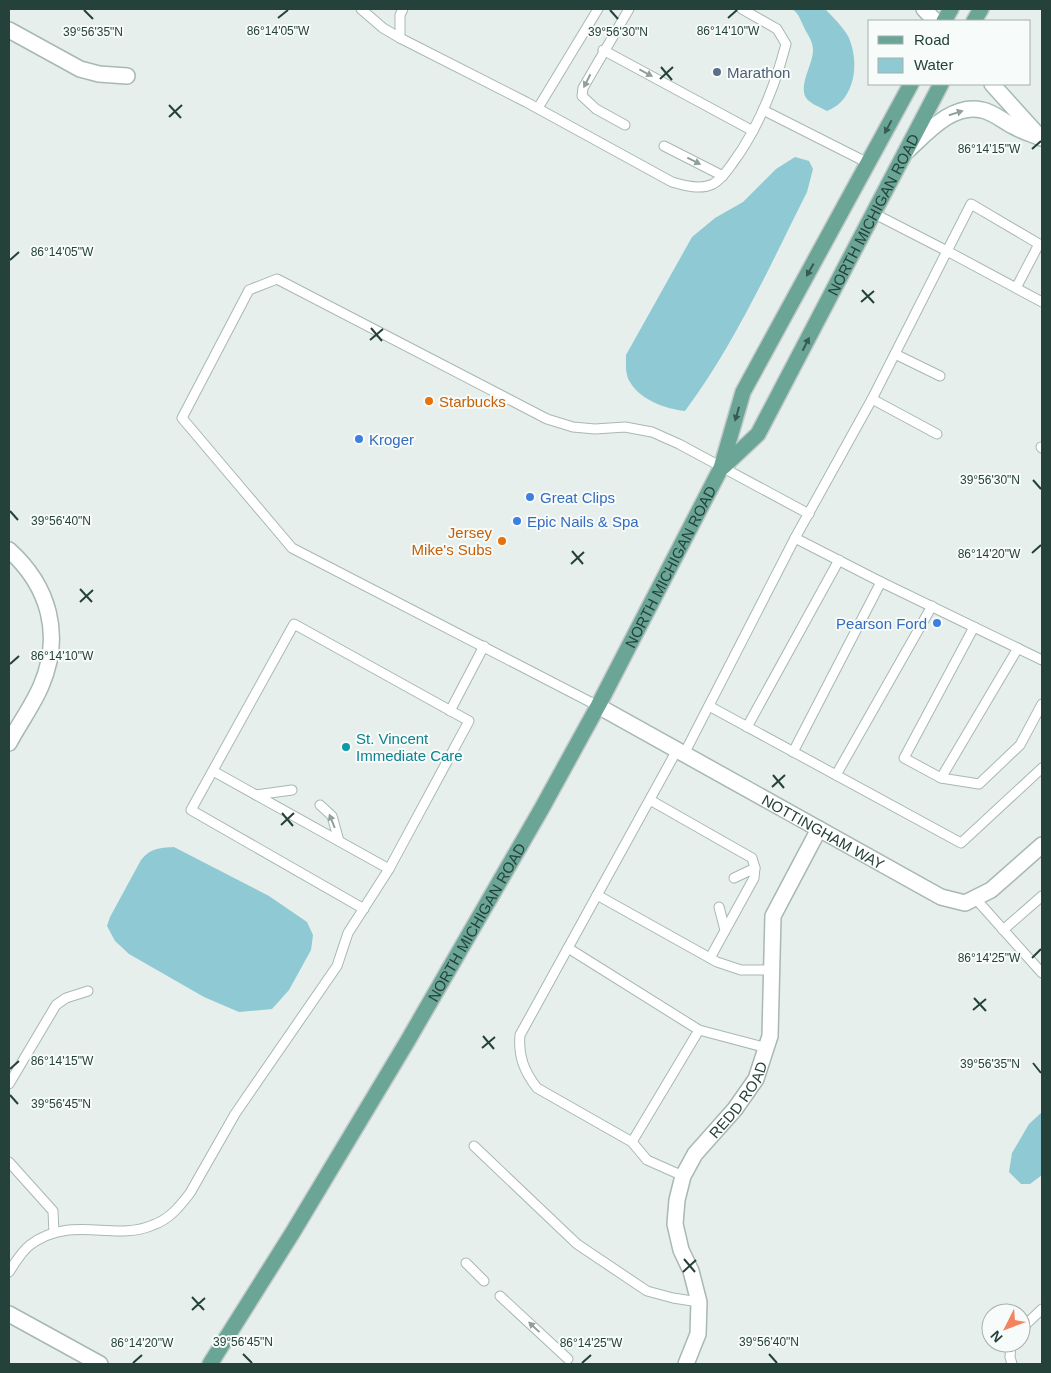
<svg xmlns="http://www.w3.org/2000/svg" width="1051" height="1373" font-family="Arial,sans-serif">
  <rect width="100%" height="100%" fill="#e6efeb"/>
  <!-- water -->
  <g fill="#8ec9d4">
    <path d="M792,9h33c8,8 17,17 23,27 12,25 8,64 -21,75 -7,-4 -19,-8 -22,-15 -5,-14 8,-32 8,-46 0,-10 -7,-17 -10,-25 -4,-8 -4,-11 -11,-16z"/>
    <path d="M795,157l14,4 4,8 -6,23c-37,74 -73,153 -122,219 -19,-2 -45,-11 -55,-29 -5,-8 -4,-18 -4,-27l66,-118 23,-19 28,-16 33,-33z"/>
    <path d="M174,847l95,49 38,26 6,13 -2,15 -22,40 -17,19 -33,3 -35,-15 -75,-43 -14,-13 -8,-15 3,-9 31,-57c10,-12 18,-12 33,-13z"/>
    <path d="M1042,1112v63l-12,9h-9l-12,-12 3,-19 17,-29z"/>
  </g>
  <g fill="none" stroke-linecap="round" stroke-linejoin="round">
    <!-- lane casing -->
    <g stroke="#a8b8b2" stroke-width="11">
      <g id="lane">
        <path d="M361,9l22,19 17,10 126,64 146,80c13,4 29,8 41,2 9,-5 14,-13 19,-20 26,-35 43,-78 54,-120l-9,-15 -35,-20"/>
        <path d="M400,38v-23l3,-6"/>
        <path d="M603,50l150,81"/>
        <path d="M538,108l60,-99"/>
        <path d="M763,110l105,53"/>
        <path d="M625,125l-29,-16 -14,-13 1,-8 46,-79"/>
        <path d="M664,146l59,30"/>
        <path d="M873,213l74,38 24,-47 68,40 -23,44"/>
        <path d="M895,354l45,22"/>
        <path d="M872,399l65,35"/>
        <path d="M1041,447l1,1"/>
        <path d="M795,538l86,44 161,78"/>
        <path d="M974,627l-70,131 37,20 38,6 41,-39 22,-41"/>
        <path d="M598,706l-306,-158 -110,-130 67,-128 28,-11 270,140 26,8 22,2 30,-2 27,5 27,12 130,70"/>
        <path d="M709,706l252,137 81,-75"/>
        <path d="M450,711l34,-65"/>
        <path d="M747,727l92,-167"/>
        <path d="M793,752l88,-170"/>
        <path d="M684,754l111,-216 77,-139 75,-148 95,51"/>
        <path d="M213,771l176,98"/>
        <path d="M836,775l96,-169"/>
        <path d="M941,778l77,-130"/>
        <path d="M256,795l36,-5"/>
        <path d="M650,800l102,58 3,10 -1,10 -44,80"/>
        <path d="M320,805l12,11 7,25"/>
        <path d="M734,878l21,-10"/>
        <path d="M597,895l120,67 24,8h31"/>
        <path d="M975,898l67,75"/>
        <path d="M719,907l6,23"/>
        <path d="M1003,930l39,-34"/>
        <path d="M568,948l131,82"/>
        <path d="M9,1084l47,-79 10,-7 22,-7"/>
        <path d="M632,1142l-95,-54c-13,-17 -19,-32 -17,-53l157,-285"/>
        <path d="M474,1146l103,98 70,47 26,7 26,4"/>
        <path d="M9,1162l44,49 1,22"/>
        <path d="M683,1176l-36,-16 -15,-18 67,-112 68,18"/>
        <path d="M466,1263l18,18"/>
        <path d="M9,1272c6,-9 12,-20 21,-27 41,-31 84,-3 123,-20 17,-6 27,-19 37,-32l45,-79 102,-148 11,-33 41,-64 80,-148 -175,-97 -103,186 173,99"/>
        <path d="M500,1296l68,63"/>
        <path d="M1021,1329l21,-20"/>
        <path d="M1011,1343l-1,14 2,7"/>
      </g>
    </g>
    <!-- street casing -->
    <g stroke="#a8b8b2" stroke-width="18">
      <g id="street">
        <path d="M9,30l71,39 19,5 28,2"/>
        <path d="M9,550c40,36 54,85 32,136 -8,19 -22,38 -32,57"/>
        <path id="s1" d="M598,706l343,191 24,6 26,-13 51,-45"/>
        <path d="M9,1314l91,50"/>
        <path id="s2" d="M686,1364l12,-30 1,-32 -8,-31 -10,-21 -6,-26 2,-24 6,-24 12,-22 40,-45 21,-30 14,-43 3,-120 46,-87"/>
      </g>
    </g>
    <!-- secondary casing -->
    <g stroke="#a4bbb3" stroke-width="18">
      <g id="secondary">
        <path d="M924,9l11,12"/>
        <path d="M992,84l46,51"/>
        <path d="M907,151c20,-18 45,-48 75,-41 11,2 21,11 31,16 8,5 19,8 28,12"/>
      </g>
    </g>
    <!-- primary casing -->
    <g stroke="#c2cac8" stroke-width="18">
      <g id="primary">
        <path d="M944,21l7,-12"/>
        <path d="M974,21l7,-12"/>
        <path id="s3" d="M723,467l35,-33 183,-350"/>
        <path id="s4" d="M210,1364l83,-132 114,-190 135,-234 56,-102 123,-238 22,-76 168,-308"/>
      </g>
    </g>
    <!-- lane -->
    <use href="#lane" stroke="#fff" stroke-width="9"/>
    <!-- street -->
    <use href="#street" stroke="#fff" stroke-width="15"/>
    <!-- secondary -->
    <use href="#secondary" stroke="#fff" stroke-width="15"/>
    <!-- primary -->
    <use href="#primary" stroke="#6aa596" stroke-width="15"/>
  </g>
  <!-- one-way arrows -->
  <defs><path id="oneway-solid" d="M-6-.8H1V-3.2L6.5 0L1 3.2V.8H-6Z" transform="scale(1.25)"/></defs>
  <g fill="#92a09c">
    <use href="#oneway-solid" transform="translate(646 73) rotate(28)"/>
    <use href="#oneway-solid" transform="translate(587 81) rotate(117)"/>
    <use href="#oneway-solid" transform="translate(956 113) rotate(-17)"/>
    <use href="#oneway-solid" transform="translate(694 161) rotate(27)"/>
    <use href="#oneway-solid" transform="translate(332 821) rotate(-112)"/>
    <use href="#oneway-solid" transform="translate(534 1327) rotate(-137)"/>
  </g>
  <g fill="#365b51">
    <use href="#oneway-solid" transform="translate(888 127) rotate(118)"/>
    <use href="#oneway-solid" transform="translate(810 270) rotate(119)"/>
    <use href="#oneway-solid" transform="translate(806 344) rotate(-63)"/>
    <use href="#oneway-solid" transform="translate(737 414) rotate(106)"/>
  </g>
  <!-- ticks -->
  <path fill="none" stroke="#24423a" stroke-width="2" d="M84,10l9,9M610,10l8,9M278,18l10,-8M728,18l9,-8M661,67l11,13M660,79l13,-12M169,105l12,13M169,117l13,-12M1032,149l9,-8M10,260l9,-8M862,290l12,13M861,302l13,-11M371,328l11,13M370,340l13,-11M1033,480l8,9M10,511l8,9M572,551l11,13M1032,553l9,-8M571,564l13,-12M80,589l12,13M80,602l13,-12M10,664l9,-8M773,775l11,13M772,787l13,-12M282,813l11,13M281,825l13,-12M1032,958l9,-9M974,998l12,13M973,1010l13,-11M483,1036l11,13M482,1048l13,-11M1033,1063l8,10M10,1069l9,-8M10,1095l8,9M684,1259l11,13M683,1272l13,-12M192,1297l12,13M192,1310l13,-12M243,1354l9,9M769,1354l8,9M133,1363l9,-8M582,1363l9,-8"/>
  <!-- markers -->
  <circle fill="#5c6f8a" stroke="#f7fbf9" stroke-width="2" cx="717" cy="72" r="5"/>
  <g fill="#e8710a" stroke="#f7fbf9" stroke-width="2">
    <circle cx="429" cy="401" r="5"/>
    <circle cx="502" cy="541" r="5"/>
  </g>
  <g fill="#3f7fe0" stroke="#f7fbf9" stroke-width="2">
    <circle cx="359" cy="439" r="5"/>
    <circle cx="530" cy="497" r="5"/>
    <circle cx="517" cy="521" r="5"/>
    <circle cx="937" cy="623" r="5"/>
  </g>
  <circle fill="#0f9aa8" stroke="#f7fbf9" stroke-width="2" cx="346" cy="747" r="5"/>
  <g text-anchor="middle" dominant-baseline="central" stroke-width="4" stroke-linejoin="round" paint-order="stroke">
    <!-- service labels -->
    <g font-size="15" fill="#4e5e75" stroke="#f7fbf9" text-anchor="start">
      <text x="727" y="72">Marathon</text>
    </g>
    <!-- street labels -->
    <g font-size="15" fill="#24423a" stroke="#f7fbf9">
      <text stroke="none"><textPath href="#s3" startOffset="296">NORTH MICHIGAN ROAD</textPath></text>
      <text stroke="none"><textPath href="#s4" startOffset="921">NORTH MICHIGAN ROAD</textPath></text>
      <text stroke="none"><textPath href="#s1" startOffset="258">NOTTINGHAM WAY</textPath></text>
      <text stroke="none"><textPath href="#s4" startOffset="516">NORTH MICHIGAN ROAD</textPath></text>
      <text stroke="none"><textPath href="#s2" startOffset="290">REDD ROAD</textPath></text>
    </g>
    <!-- food labels -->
    <g font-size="15" fill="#c56008" stroke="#f7fbf9" text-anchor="start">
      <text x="439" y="401">Starbucks</text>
      <text x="492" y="532" text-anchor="end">Jersey<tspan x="492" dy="17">Mike's Subs</tspan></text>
    </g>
    <!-- shop labels -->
    <g font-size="15" fill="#366cbe" stroke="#f7fbf9" text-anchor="start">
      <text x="369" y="439">Kroger</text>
      <text x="540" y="497">Great Clips</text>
      <text x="527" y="521">Epic Nails &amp; Spa</text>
      <text x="927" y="623" text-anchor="end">Pearson Ford</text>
    </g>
    <!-- culture labels -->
    <g font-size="15" fill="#0d838f" stroke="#f7fbf9" text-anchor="start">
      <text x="356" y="738">St. Vincent<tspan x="356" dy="17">Immediate Care</tspan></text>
    </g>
  </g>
  <g font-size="12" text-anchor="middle" fill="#24423a" stroke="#f7fbf9" stroke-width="4" stroke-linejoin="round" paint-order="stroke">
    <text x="278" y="35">86°14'05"W</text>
    <text x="728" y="35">86°14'10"W</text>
    <text x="93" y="36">39°56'35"N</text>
    <text x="618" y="36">39°56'30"N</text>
    <text x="989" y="153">86°14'15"W</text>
    <text x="62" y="256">86°14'05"W</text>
    <text x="990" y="484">39°56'30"N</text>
    <text x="61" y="525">39°56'40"N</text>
    <text x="989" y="558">86°14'20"W</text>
    <text x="62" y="660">86°14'10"W</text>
    <text x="989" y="962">86°14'25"W</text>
    <text x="62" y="1065">86°14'15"W</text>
    <text x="990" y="1068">39°56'35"N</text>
    <text x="61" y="1108">39°56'45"N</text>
    <text x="243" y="1346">39°56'45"N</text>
    <text x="769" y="1346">39°56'40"N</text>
    <text x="142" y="1347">86°14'20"W</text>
    <text x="591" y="1347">86°14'25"W</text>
  </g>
  <!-- border -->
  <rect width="1051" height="1373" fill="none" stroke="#24423a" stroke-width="20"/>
  <!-- legend -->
  <rect x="868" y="20" width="162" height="65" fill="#f7fbf9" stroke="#a3b1ad"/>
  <rect x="878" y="36" width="25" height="8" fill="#6aa596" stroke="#a3b1ad"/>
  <text x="914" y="45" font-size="15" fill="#24423a">Road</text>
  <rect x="878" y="58" width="25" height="15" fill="#8ec9d4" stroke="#a3b1ad"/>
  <text x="914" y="70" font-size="15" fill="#24423a">Water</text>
  <!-- north arrow -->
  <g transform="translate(1006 1328) rotate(228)"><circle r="24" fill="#f7fbf9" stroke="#a3b1ad"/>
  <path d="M0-4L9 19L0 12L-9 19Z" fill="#f4845f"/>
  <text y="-8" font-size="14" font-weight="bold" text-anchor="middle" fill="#24423a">N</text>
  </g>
</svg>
